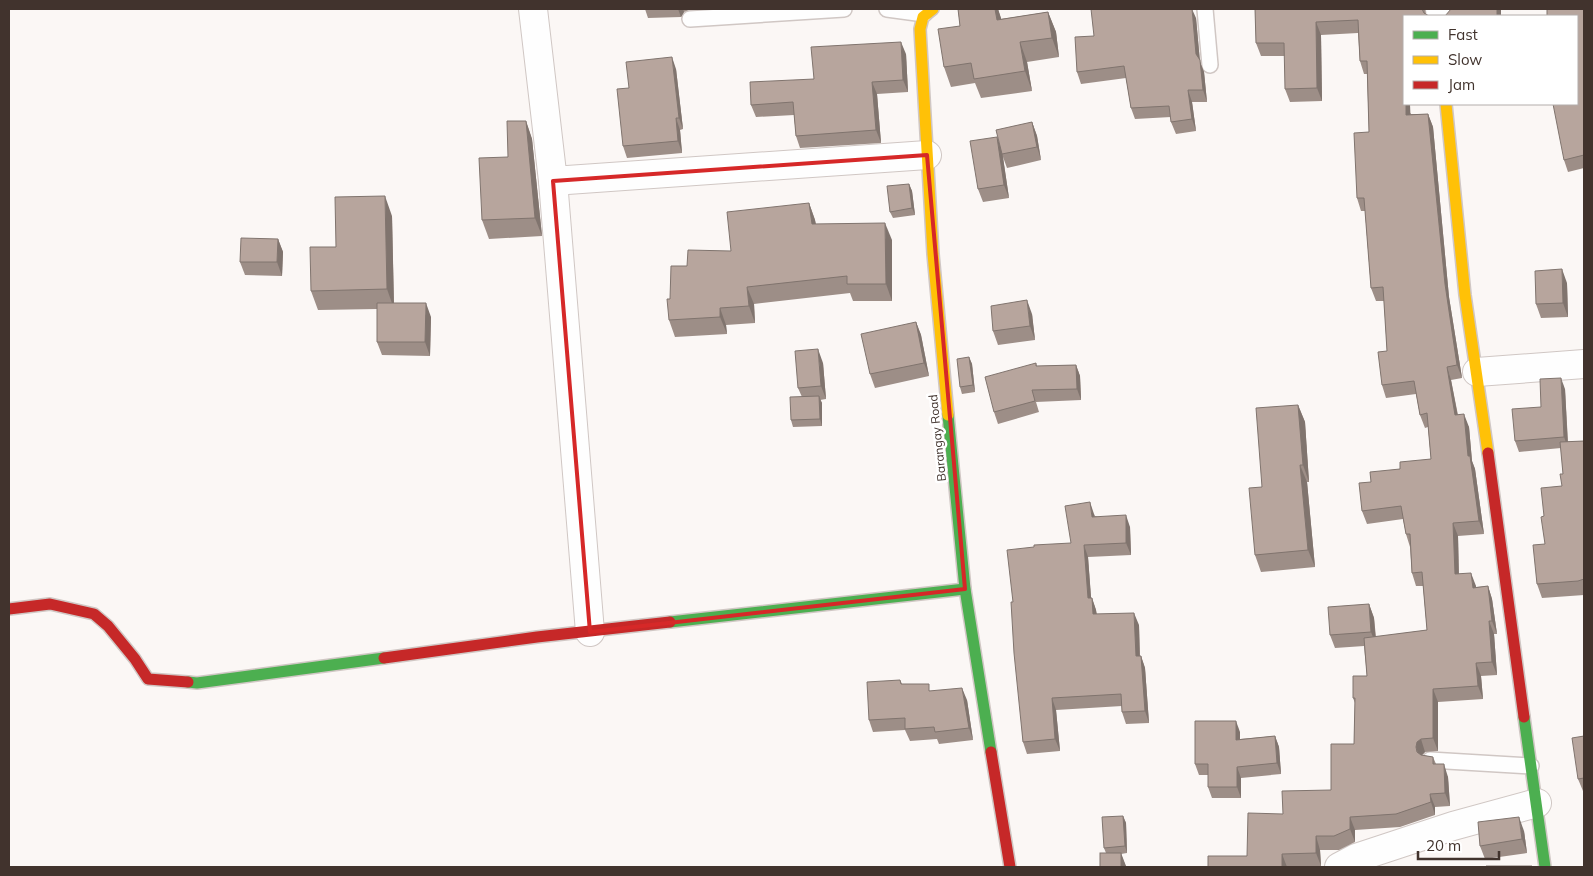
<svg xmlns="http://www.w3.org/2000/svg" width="1593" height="876" font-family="Mulish,sans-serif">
  <rect width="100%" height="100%" fill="#fbf7f5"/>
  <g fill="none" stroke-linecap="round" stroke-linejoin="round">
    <!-- lane casing -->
    <g stroke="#d0c7c4" stroke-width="18">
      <g id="lane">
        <path d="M887,9l37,5"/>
        <path d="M1205,9l5,56"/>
        <path d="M690,19l154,-10"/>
        <path d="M1430,760l101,6"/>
      </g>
    </g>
    <!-- street casing -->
    <g stroke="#d0c7c4" stroke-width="30">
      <g id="street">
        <path d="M533,9l20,172 374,-26"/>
        <path d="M1440,9l1,7"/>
        <path d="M553,181l37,451"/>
        <path d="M1477,372l107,-8"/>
        <path d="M1339,867l17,-9 97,-32 84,-23"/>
      </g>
    </g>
    <!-- fast casing -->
    <g stroke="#d0c7c4" stroke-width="14">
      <g id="fast">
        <path d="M948,415l17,174 26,163"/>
        <path d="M670,622l295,-33"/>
        <path d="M188,682l9,1 187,-25"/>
        <path d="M1524,717l21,150"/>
      </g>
    </g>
    <!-- slow casing -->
    <g stroke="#d0c7c4" stroke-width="14">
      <g id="slow">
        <path d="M933,9l-10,8 -3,12 13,225 15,161"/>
        <path d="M1446,104l19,191 23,158"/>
      </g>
    </g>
    <!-- jam casing -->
    <g stroke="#d0c7c4" stroke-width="14">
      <g id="jam">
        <path d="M1488,453l36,264"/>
        <path d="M9,609l41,-5 44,10 14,12 27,33 13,20 40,3"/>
        <path d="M384,658l153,-21 133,-15"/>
        <path d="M991,752l19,115"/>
      </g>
    </g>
    <!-- lane -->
    <use href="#lane" stroke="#fefefe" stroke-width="15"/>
    <!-- street -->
    <use href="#street" stroke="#fefefe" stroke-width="28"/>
    <!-- fast -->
    <use href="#fast" stroke="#4caf50" stroke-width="11"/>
    <!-- slow -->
    <use href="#slow" stroke="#ffc107" stroke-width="11"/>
    <!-- jam -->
    <use href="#jam" stroke="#c62828" stroke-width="11"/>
  </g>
  <!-- wall -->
  <g fill="#9d8e87">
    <path d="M645,9h59l-15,1 -5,2 -3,5 -33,1z"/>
    <path d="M958,9h40l3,10 47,-7 8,20 3,25 -32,5 5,29 -51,7 -6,-15 -24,4 -7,-20 16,-41z"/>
    <path d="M1255,9h170l1,5 -22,2v88l7,10h17l5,13 16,170 13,81 -11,2 7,35 11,12 3,34 3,8 9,65 -26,2 1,38 17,12v1l12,-1 4,13 5,35h-3l3,41 -16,1 2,23 -45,3v49l-13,1 -3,3 11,2 3,7 12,13 2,29 -15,1v8l-35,12 -45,3v12l-16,8h-19l1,16 -34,1 -40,-11 36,-42 48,-24 23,-46 1,-41 -2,-5 14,-22 -3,-30 -29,2 -5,-13 39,-31 5,14 2,19 51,-7 -4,-44h-7l-4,-13 -2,-26 -4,-13 -3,-15 -36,5 -5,-13 9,-29 29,-13 31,-10 -3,-32 -3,1 -5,-13 -4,-21 -30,4 -4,-13 5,-34 -3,-50h-8l-5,-13 -6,-77h-4l-4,-13 12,-66 -2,-58h-3l-4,-13 -2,-28 -37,2 1,66 -32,1 -5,-13v-33h-24l-5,-13z"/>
    <path d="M1584,9v159l-16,4 -4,-12z"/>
    <path d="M1196,18l4,44 4,10 3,30h-15l4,29 -20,3 -5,-12v-5l-36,2 -4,-11 -5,-30 -45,6 -4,-12 17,-36z"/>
    <path d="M906,54l2,38 -31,2 4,49 -81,5 -4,-12 -2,-21 -38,2 -5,-12 63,-26z"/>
    <path d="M676,69l7,60 -3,1 2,23 -55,5 -4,-12 6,-58z"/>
    <path d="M526,121l6,18 10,97 -53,3 -7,-19 26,-63z"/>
    <path d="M1032,122l5,14 4,24 -34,8 -4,-11 6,41 -26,4 -5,-13 19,-52 3,9z"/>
    <path d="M909,184l3,7 3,24 -22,3 -3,-6z"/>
    <path d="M809,203l6,17 1,4 76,16v61h-39l-3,-8 -96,11 1,19 -29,2 1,9 -52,3 -6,-17 1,-21 61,-48z"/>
    <path d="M392,216l2,87 37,14 -1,39 -48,-1 -5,-13v-33l-59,1 -7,-19 25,-44z"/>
    <path d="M278,239l5,13 -1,24 -37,-1 -5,-13z"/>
    <path d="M1567,283l1,34 -27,1 -5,-14z"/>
    <path d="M1032,314l3,26 -37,5 -5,-14z"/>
    <path d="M916,322l5,13 8,41 -54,12 -5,-14z"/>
    <path d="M969,357l3,7 3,28 -13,2 -2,-7z"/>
    <path d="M823,363l3,36 -6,1 2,3v23l-29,1 -2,-7 11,-23 -4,-9z"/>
    <path d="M1036,363l1,3 39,-1 4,11 1,24 -45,2 3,10 -41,12 -4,-12z"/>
    <path d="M1565,389l3,53 16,-1v154l-42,3 -5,-14 8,-40 -1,-28 18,-30 1,-12 -2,-26 -42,4 -4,-11 26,-34z"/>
    <path d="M1298,405l7,17 4,60h-2l8,85 -54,5 -6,-17 7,-68z"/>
    <path d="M1094,514l1,2 35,11 1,28 -43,2 3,41h1l4,12 1,4 42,11 1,31h1l4,12 4,55 -23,1 -4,-12v-6l-66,4 4,41 -33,3 -4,-12 -10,-140 58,-59z"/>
    <path d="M900,680l2,4 65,16 6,40 -34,4 -2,-5 -27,2 -5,-11 -32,2 -4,-12z"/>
    <path d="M1240,732v7l35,-3 4,11 2,27 -40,4v20h-29l-4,-11v-12h-9l-4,-11z"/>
    <path d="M1584,736v55h-1l-5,-12z"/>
    <path d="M1123,816l3,7 1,30 -6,1 5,13h-26l6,-14 -2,-5z"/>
    <path d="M1524,831l3,22 -42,6 -5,-13z"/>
  </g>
  <!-- shaded-wall -->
  <g fill="#80746e">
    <path d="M678,9h5l1,3 -3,5z"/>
    <path d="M995,9h3l3,9 3,21 -7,-19z"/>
    <path d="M1192,9l4,9 4,44 4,10 3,30 -4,-12 -7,-36z"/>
    <rect x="1497" y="9" width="4" height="7"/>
    <path d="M1048,12l8,20 3,25 -7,-19z"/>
    <path d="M1316,22l5,13 1,66 -5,-13z"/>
    <path d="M901,42l5,12 2,38 -5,-12z"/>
    <path d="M1020,42l7,20 5,29 -7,-20z"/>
    <path d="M672,57l4,12 7,60 -4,-11z"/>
    <path d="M872,82l5,12 4,49 -5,-13z"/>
    <path d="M1188,90l4,12 4,29 -4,-12z"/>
    <path d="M1406,104h4l1,24 -5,-13z"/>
    <path d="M1428,114l5,13 16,170 13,81 -5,-13 -12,-81z"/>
    <path d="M676,118l4,12 2,23 -4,-12z"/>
    <path d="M526,121l6,18 10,97 -7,-18z"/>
    <path d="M1032,122l5,14 4,24 -4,-13z"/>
    <path d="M997,137l5,14 7,47 -5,-13z"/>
    <path d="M909,184l3,7 3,24 -3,-7z"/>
    <path d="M385,196l7,20 2,93 -7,-20z"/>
    <path d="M809,203l6,17 3,21 -6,-17z"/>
    <path d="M885,223l7,17v61l-6,-17z"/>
    <path d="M278,239l5,13 -1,24 -5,-14z"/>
    <path d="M1562,269l5,14 1,34 -5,-14z"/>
    <path d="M747,287l7,17 1,19 -6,-17z"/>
    <path d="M1027,300l5,14 3,26 -5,-14z"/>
    <path d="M426,303l5,14 -1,39 -5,-14z"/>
    <path d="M720,308l6,17 1,9 -7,-17z"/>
    <path d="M916,322l5,13 8,41 -5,-13z"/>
    <path d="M818,349l5,14 3,36 -5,-13z"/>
    <path d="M969,357l3,7 3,28 -2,-7z"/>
    <path d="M1076,365l4,11 1,24 -4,-11z"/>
    <path d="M1447,367l4,13 9,48 -5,-13z"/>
    <path d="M1561,378l4,11 3,59 -4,-11z"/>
    <path d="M819,396l3,7v23l-2,-7z"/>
    <path d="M1298,405l7,17 4,60 -6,-17z"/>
    <path d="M1464,414l5,13 3,34 3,8 9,65 -5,-13 -11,-65z"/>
    <path d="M1300,465l7,17 8,85 -7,-17z"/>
    <path d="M1090,502l4,12 2,14 -4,-11z"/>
    <path d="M1126,515l4,12 1,28 -5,-12z"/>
    <path d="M1453,523l5,13 1,51 -4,-13z"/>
    <path d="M1084,545l4,12 4,53 -4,-12z"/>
    <path d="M1471,573l5,13 1,15 -4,-13z"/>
    <path d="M1488,586l4,13 5,35 -5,-13z"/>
    <path d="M1092,598l4,12 1,16 -4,-12z"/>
    <path d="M1369,604l5,14 2,27 -5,-13z"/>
    <path d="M1134,613l5,12 1,43 -4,-12z"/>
    <path d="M1489,621l5,13 3,41 -5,-13z"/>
    <path d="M1141,656l4,12 4,55 -4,-12z"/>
    <path d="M1476,663l5,13 2,23 -5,-13z"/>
    <path d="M962,688l5,12 6,40 -4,-12z"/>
    <path d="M1433,689l5,13v49l-5,-13z"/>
    <path d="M1052,698l4,12 4,41 -5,-12z"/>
    <path d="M1236,721l4,11v19l-4,-11z"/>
    <path d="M1275,736l4,11 2,27 -4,-11z"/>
    <path d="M1421,739l4,13 -3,3v10l-6,-18 1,-5z"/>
    <path d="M1444,764l4,13 2,29 -5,-13z"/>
    <path d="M1237,767l4,11v20l-4,-11z"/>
    <path d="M1430,794l5,13v8l-4,-13z"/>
    <path d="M1123,816l3,7 1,30 -2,-7z"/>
    <path d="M1350,817l5,13v12l-5,-13z"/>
    <path d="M1519,817l5,14 3,22 -5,-14z"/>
    <path d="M1316,836l4,14 1,16 -5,-13z"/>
    <path d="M1121,853l5,13v1h-5z"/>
    <path d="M1282,854l5,13h-5z"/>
  </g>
  <!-- building -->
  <g fill="#b7a59d" stroke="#80746e">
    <path d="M958,9h37l2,11 51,-8 4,26 -32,4 5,29 -51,8 -3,-16 -27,4 -6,-38 22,-3z"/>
    <path d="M1091,9h101l4,45 4,6 3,30h-15l4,29 -21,3 -2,-16 -38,2 -7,-42 -47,6 -2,-35 19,-1z"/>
    <path d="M1255,9h167l2,4 5,3h-25v88h2v11l22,-1 17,170 12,81 -10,2 8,48 9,-1 4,42h2l9,65 -26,2 2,51 16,-1 2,15 15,-2 4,35h-3l3,41 -16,1 2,23 -45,3v49l-12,1 -4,3 -1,5 1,5 4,3 12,2v7h11l1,29 -15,1 1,8 -35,12 -46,3v12l-16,7h-18v17l-34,1v13h-74v-11h39l1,-43 35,1 -1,-23 49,-1v-46h23l1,-46h-2v-22h14l-3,-38 63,-8 -5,-58 -10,1 -2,-39h-4l-5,-28 -39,5 -3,-28 12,-1 -1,-10 30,-3v-7l31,-3 -4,-46 -7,2 -6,-34 -32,4 -4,-33 9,-1 -4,-64 -12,1 -7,-90h-7l-3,-65 15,-1 -2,-71h-7l-2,-41 -42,2 1,66 -32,1 -1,-46h-28z"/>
    <path d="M1451,9h46v7h-53h1z"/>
    <path d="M1547,9h37v146l-20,5 -11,-56h24v-88h-30z"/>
    <path d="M901,42l2,38 -31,2 4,48 -80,6 -3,-34 -42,3 -1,-23 64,-3 -3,-32z"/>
    <path d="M672,57l7,61h-3l2,23 -55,5 -6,-57 12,-1 -3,-26z"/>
    <path d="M507,121h19l9,97 -53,2 -3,-62 29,-1z"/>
    <path d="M1032,122l5,25 -35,7 -6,-24z"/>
    <path d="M997,137l7,48 -26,4 -8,-48z"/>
    <path d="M909,184l3,24 -22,4 -3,-26z"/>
    <path d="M385,196l2,93 -76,2 -1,-44h26l-1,-50z"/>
    <path d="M809,203l3,21 73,-1 1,61h-39v-8l-100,11 2,19 -29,2v9l-51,3 -2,-21h3l1,-33h16l1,-16 43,1 -4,-39z"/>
    <path d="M241,238l37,1 -1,23h-37z"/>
    <path d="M1562,269l1,34 -27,1 -1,-33z"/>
    <path d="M1027,300l3,26 -37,5 -2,-25z"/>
    <path d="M377,303h49l-1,39h-48z"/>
    <path d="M916,322l8,41 -54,11 -9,-40z"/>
    <path d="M818,349l3,37 -23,2 -3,-37z"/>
    <path d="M969,357l4,28 -13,2 -3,-28z"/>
    <path d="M1036,363v3l40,-1 1,24 -45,1 3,11 -41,11 -9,-35z"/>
    <path d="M1561,378l3,59 -49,4 -3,-32 29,-2 -1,-28z"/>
    <path d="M819,396l1,23 -29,1 -1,-23z"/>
    <path d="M1298,405l5,60h-3l8,85 -53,5 -6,-67 13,-1 -6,-79z"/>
    <path d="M1584,441v138l-6,2 -41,3 -4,-39 12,-1 -4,-27 3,-1 -3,-28 21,-2 -2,-12h3l-3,-32z"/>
    <path d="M1090,502l2,15 34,-2v28l-42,2 4,53h4l1,16 41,-1 2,43h5l4,55 -23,1 -1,-18 -69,4 3,41 -32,3 -9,-89 -3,-51h2l-6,-52 27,-3v-2l37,-2 -6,-37z"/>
    <path d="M1369,604l2,28 -41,3 -2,-28z"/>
    <path d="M900,680l1,4h28v7l33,-3 7,40 -34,4 -1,-5 -29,2v-11l-36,2 -2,-38z"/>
    <path d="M1195,721h41v19l39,-4 2,27 -40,4v20h-29v-23h-13z"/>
    <path d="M1584,736v42l-6,1 -6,-41z"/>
    <path d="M1123,816l2,30 -21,2 -2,-31z"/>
    <path d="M1519,817l3,22 -42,7 -2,-24z"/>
    <rect x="1100" y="853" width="21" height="14"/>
    <path d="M1486,866h46l1,1h-47z"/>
  </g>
  <!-- marked area -->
  <path fill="none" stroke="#d62828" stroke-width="4" stroke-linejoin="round" d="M927,155l38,434 -375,43 -37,-451z"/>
  <g text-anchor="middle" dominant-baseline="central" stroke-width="5" stroke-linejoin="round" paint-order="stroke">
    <!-- street labels -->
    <g font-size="12" fill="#41332d" stroke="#fff">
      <text transform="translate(937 438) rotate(-96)">Barangay Road</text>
    </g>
  </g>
  <!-- border -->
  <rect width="1593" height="876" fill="none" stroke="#41332d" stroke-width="20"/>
  <!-- legend -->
  <rect x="1403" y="15" width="175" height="90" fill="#ffffff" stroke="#b3adab"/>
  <rect x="1413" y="31" width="25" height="8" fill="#4caf50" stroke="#b3adab"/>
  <text x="1448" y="40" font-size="15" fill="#41332d">Fast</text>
  <rect x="1413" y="56" width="25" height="8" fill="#ffc107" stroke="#b3adab"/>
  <text x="1448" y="65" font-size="15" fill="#41332d">Slow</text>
  <rect x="1413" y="81" width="25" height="8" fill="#c62828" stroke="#b3adab"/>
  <text x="1448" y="90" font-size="15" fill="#41332d">Jam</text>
  <!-- scale -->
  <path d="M1418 851v8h81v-8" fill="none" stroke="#41332d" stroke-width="2.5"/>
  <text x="1426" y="851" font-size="15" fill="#41332d" stroke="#ffffff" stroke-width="4" paint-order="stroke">20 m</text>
</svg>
